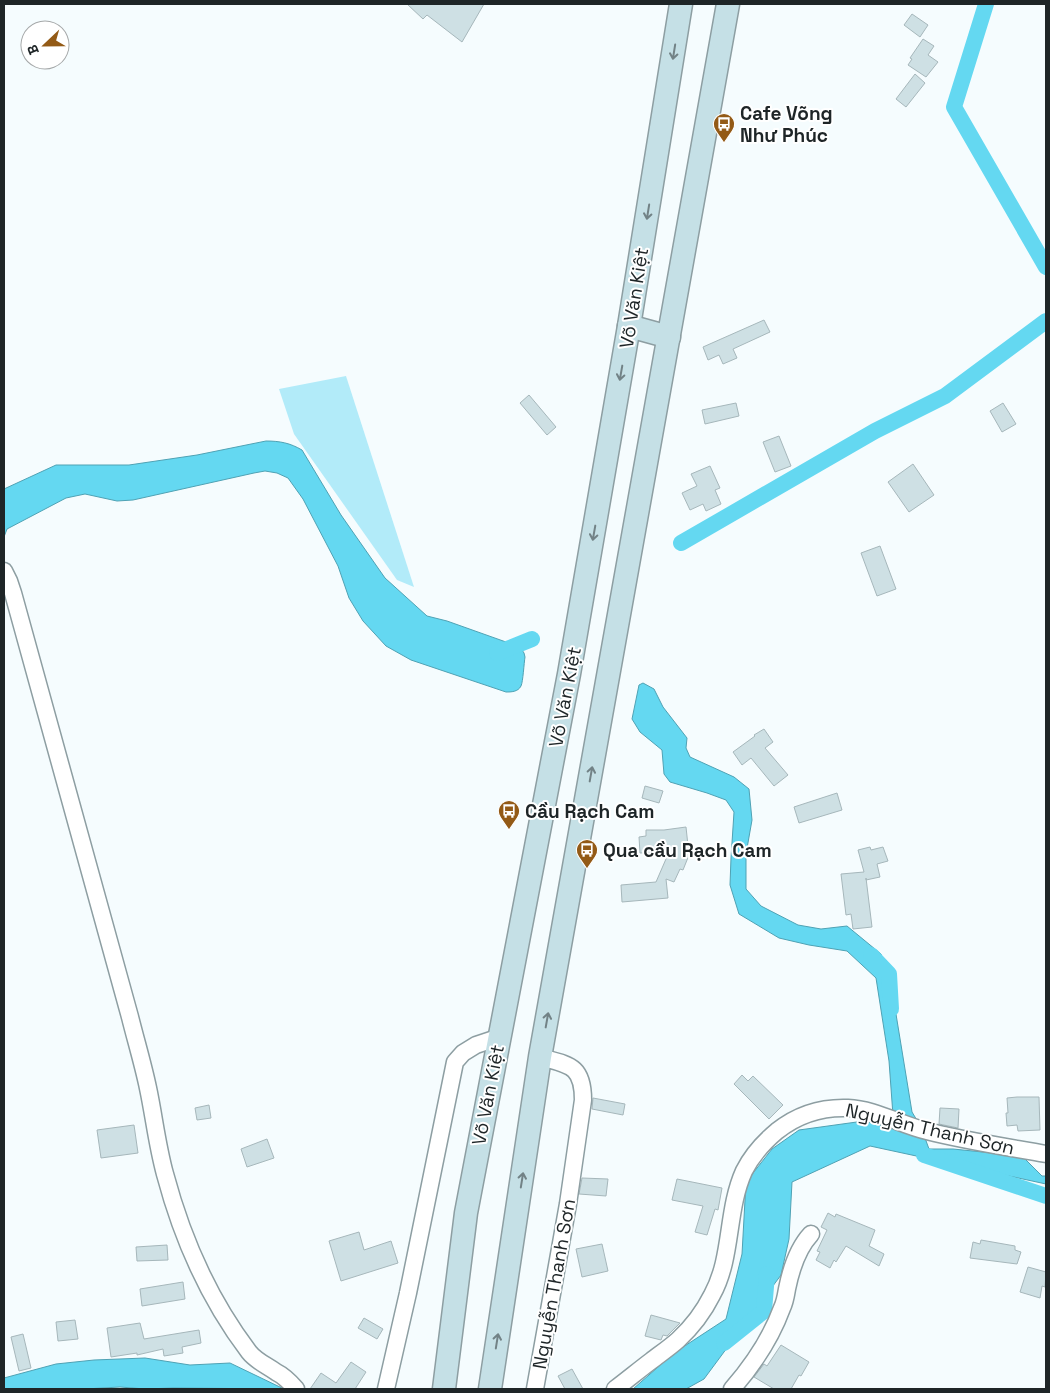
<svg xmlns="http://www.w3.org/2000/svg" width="1050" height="1393" font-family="'Space Grotesk',sans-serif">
  <rect width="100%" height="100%" fill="#f5fcfe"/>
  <!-- green -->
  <path fill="#b2ebf9" d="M346,376l68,211 -17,-7 -103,-146 -15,-45z"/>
  <!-- water -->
  <g fill="#64d8f1" stroke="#4fa2b4">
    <path d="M266,441c14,0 24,2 36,9l39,65 44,63 42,38 20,5 73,26 4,6 1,4c-1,6 -2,25 -4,29 -3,6 -10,6 -15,6l-95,-32 -25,-14 -23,-25 -14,-23 -11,-32 -35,-67 -15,-21 -11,-5 -12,-2 -11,2 -121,27 -16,1 -32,-7 -19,4 -59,31 -3,8v-48l52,-24h73l68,-10z"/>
    <path d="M643,683l11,6 9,18 24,31 -1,10 4,9 44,20 15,12 3,31 -6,34v35l15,17 37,19 23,4 26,-3 34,28 14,54 17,104 9,15 8,22h24l69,7 20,20h4v8l-176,-38 -78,36 -3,57 -8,36 -77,104 -18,10h-53l41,-36 52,-34 16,-65 4,-72 26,-33 27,-19 65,-9 30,8 -5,-68 -13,-83 -29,-27 -38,-6 -30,-7 -40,-24 -9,-29 1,-27 3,-46 -8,-12 -19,-7 -37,-11 -6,-8 -2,-24 -22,-18 -8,-13 7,-34z"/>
    <path d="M145,1358l45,7 40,-2 54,26 -111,-1 -28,1 -25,-2 -35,2h-81v-11l52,-14 38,-4z"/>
  </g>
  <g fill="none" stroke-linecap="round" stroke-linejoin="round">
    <!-- canal -->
    <g stroke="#64d8f1" stroke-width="16">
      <path d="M986,4l-32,103 92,160"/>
      <path d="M681,543l194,-112 70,-35 101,-75"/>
      <path d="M497,653l35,-14"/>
      <path d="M871,955l18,19 2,35"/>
      <path d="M924,1155l122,41"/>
      <path d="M724,1343l40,-32 3,-37"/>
    </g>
  </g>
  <!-- building -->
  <g fill="#cee0e4" stroke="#a6b7bb">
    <path d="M407,4h77l-22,38 -35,-27 -4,4z"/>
    <path d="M912,14l16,11 -8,12 -16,-12z"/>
    <path d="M923,39l11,7 -6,9 10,7 -12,15 -18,-12 4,-6 -2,-1z"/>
    <path d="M915,74l10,9 -19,24 -10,-8z"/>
    <path d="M764,320l6,12 -37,17 4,9 -14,6 -4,-9 -11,5 -5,-13z"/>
    <path d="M529,395l27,32 -9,8 -27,-32z"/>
    <path d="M736,403l3,13 -34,8 -3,-14z"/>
    <path d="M1003,403l13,21 -14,8 -12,-21z"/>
    <path d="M779,436l12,30 -16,6 -12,-30z"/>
    <path d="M913,464l21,31 -25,17 -21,-30z"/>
    <path d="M710,466l10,22 -5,2 6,14 -15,7 -3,-7 -13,6 -8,-17 15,-7 -6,-12z"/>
    <path d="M880,546l16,43 -19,7 -16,-43z"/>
    <path d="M764,729l9,13 -8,6 23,27 -14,11 -23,-28 -9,7 -9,-13 22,-16 -1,-1z"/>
    <path d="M645,786l18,5 -4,12 -17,-5z"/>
    <path d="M837,793l5,17 -43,13 -5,-16z"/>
    <path d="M686,827l3,28 -6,15 -3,-1 -6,13 -8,-3 2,19 -46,4 -1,-17 35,-3 13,-30 -29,1 -1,-16 7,-1v-6h18z"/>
    <path d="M870,847l1,3 12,-3 5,14 -11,3 3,13 -14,3v-2l6,49 -19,2 -2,-15 -5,1 -5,-41 23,-2 -6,-22z"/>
    <path d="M742,1075l6,6 5,-5 30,29 -14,14 -35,-35z"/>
    <path d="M1017,1097h22l1,33 -22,1 -1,-6 -10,1 -1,-13h2l-1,-15z"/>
    <path d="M593,1098l32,6 -2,11 -31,-6z"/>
    <path d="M209,1105l2,13 -14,2 -2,-12z"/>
    <path d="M940,1108l19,1 -1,19 -19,-4z"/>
    <path d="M134,1125l4,28 -37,5 -4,-28z"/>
    <path d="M267,1139l7,19 -27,9 -6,-18z"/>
    <path d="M582,1178l26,1 -2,17 -27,-2z"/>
    <path d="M677,1179l45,9 -4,22 -3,-1 -8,26 -12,-3 8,-26 -31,-6z"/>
    <path d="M828,1213l7,4 1,-3 39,16 -6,16 15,8 -5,12 -33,-20 -10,16 -2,-2 -4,8 -14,-8 4,-8 -3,-1 10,-21 -6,-3z"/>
    <path d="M359,1232l5,18 27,-9 7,22 -57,18 -12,-40z"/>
    <path d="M981,1240l34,6v4l6,2 -4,12 -47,-6 3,-16 7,2z"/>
    <path d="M602,1244l6,27 -26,6 -6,-28z"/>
    <path d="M167,1245l1,15 -31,1 -1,-14z"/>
    <path d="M1028,1267l18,5 -1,15 -3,-1 -2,12 -20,-6z"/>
    <path d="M183,1282l2,17 -43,7 -2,-17z"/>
    <path d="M651,1315l29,8 -13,13 -4,-1 -2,5 -16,-4z"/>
    <path d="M364,1318l19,11 -6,10 -19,-11z"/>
    <path d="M75,1320l3,19 -20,2 -2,-19z"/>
    <path d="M140,1323l4,16 55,-9 2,13 -19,4 1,6 -19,3 -1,-7 -26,6v-2l-26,4 -4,-29z"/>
    <path d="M23,1334l8,34 -12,3 -8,-34z"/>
    <path d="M781,1345l28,17 -8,14 -2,-1 -8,14h-17l-20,-12 10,-13 3,2z"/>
    <path d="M351,1362l15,10 -11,17h-45l11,-16 15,10z"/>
    <path d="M572,1369l11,20h-18l-7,-13z"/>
  </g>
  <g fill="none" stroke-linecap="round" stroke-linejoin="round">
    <!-- street casing -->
    <g stroke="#8d9ea2" stroke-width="19">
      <g id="street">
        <path d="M4,571l5,10 4,12 117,424c6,24 13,47 18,71 6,28 9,57 17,86 17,64 43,124 84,178 7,9 17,13 27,20 8,4 14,10 20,17"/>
        <path d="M386,1389l22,-96 47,-231 8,-9 13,-8 24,-8"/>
        <path d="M535,1389l33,-185 15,-104c0,-35 -14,-35 -43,-43"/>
        <path d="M615,1389c12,-9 24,-19 36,-28 9,-7 18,-13 27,-21 13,-12 26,-29 34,-45 21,-38 14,-84 32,-124 8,-16 20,-29 33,-40 20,-16 45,-24 71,-23 27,1 53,17 79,23 39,10 80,16 119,23"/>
        <path d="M732,1389c21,-24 39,-51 50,-81 3,-6 4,-13 5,-19 4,-20 10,-40 24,-55"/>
      </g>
    </g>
    <!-- secondary casing -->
    <g stroke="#8d9ea2" stroke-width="25">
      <g id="secondary">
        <path d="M629,326l40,11"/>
        <path d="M444,1389l22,-176 103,-539 60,-348 52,-322"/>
        <path d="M490,1389l50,-332 188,-1053"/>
      </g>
    </g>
    <!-- street -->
    <use href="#street" stroke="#fff" stroke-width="16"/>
    <!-- secondary -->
    <use href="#secondary" stroke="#c5e0e6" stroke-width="22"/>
  </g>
  <!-- one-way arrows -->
  <defs><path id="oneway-shaft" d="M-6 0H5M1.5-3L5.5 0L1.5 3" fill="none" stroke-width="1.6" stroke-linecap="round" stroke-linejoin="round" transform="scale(1.25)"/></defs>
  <g stroke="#728286">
    <use href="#oneway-shaft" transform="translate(674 52) rotate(99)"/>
    <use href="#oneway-shaft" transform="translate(648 212) rotate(99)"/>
    <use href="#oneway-shaft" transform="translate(621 373) rotate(100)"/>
    <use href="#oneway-shaft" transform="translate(594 533) rotate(100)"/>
    <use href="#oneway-shaft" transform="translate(591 774) rotate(-80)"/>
    <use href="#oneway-shaft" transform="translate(547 1020) rotate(-80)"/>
    <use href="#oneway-shaft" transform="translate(522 1180) rotate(-81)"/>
    <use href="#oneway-shaft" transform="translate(497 1341) rotate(-81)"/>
  </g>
  <!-- icons -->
  <defs>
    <g id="bus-pin" transform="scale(1.125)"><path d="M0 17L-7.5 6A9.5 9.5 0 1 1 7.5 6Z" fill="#935a16" stroke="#fff"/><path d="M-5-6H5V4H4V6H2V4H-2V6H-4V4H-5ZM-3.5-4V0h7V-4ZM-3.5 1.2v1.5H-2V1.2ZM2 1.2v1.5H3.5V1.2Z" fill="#fff"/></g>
  </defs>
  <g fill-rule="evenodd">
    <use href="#bus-pin" x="724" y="124"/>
    <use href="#bus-pin" x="509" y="811"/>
    <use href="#bus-pin" x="587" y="850"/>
  </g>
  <g text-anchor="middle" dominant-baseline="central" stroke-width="4" stroke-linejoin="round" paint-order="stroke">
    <!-- poi labels -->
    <g font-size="19" font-weight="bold" fill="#1e2527" stroke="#fff" text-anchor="start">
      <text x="740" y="113">Cafe Võng<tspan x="740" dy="22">Như Phúc</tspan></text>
      <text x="525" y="811">Cầu Rạch Cam</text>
      <text x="603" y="850">Qua cầu Rạch Cam</text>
    </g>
    <!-- street labels -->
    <g font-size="19" fill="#1e2527" stroke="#fff">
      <text transform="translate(634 298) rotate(-81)">Võ Văn Kiệt</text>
      <text transform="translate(565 697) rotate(-79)">Võ Văn Kiệt</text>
      <text transform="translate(488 1095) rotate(-79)">Võ Văn Kiệt</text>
      <text transform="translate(930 1129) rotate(13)">Nguyễn Thanh Sơn</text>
      <text transform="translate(554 1284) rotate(-80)">Nguyễn Thanh Sơn</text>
    </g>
  </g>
  <!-- border -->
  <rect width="1050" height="1393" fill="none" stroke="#1e2527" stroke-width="10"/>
  <!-- north arrow -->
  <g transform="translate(45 45) rotate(248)"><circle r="24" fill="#ffffff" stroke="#a5a8a9"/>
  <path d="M0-4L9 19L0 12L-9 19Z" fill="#935a16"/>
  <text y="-8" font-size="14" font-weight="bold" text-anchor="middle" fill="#1e2527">B</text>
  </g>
</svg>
